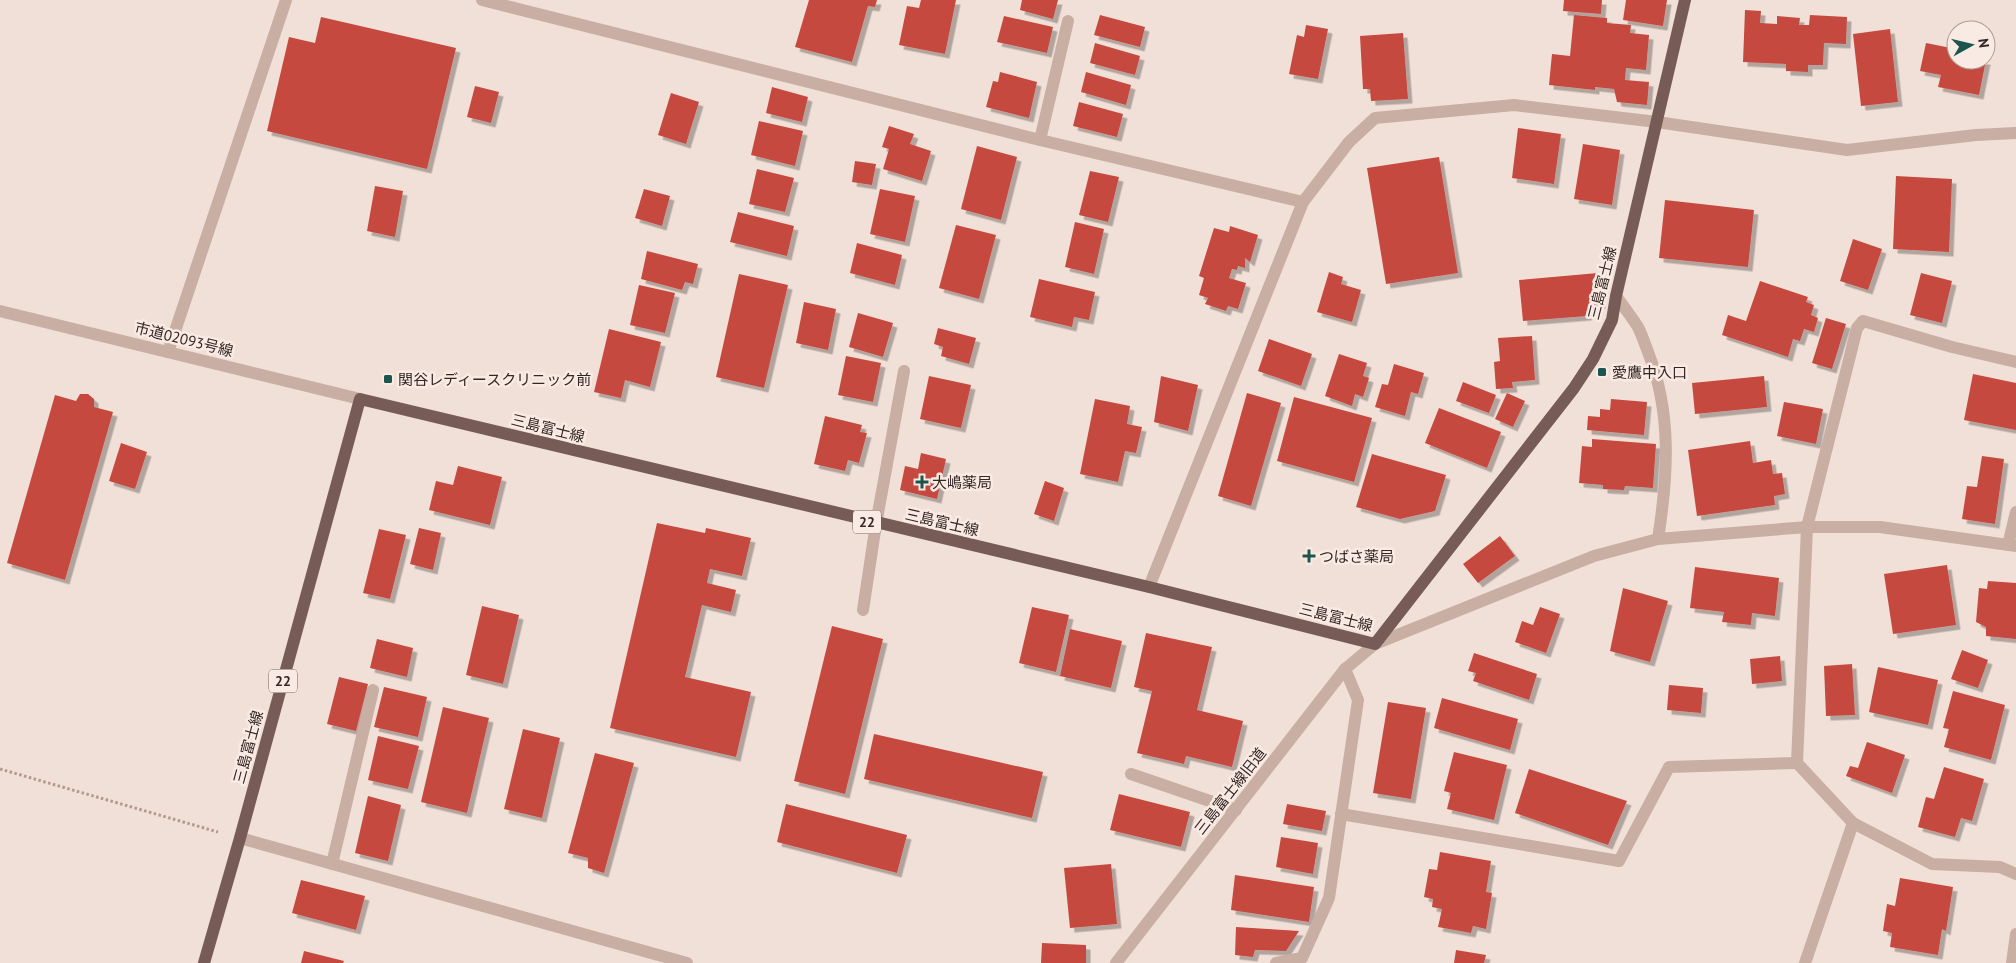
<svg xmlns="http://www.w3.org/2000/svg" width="2016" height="963" font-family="'PT Sans','Noto Sans JP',sans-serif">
  <defs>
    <filter id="shadow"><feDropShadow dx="4.5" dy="4.5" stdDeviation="0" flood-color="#0004"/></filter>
  </defs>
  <rect width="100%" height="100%" fill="#f1e0d7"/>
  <!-- building -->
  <g fill="#c6493f" filter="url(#shadow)">
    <path d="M809,0h68l-2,7 -7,-1 -16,56 -57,-15z"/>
    <path d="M921,0h35l-11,54 -46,-9 8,-39 12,2z"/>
    <path d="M1022,0h36l-5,19 -33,-9z"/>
    <path d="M1564,0h38l-1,14 -38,-3z"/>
    <path d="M1626,0h41l-4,26 -40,-6z"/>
    <path d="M1745,10l16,1 -1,12 17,1v-8l23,2 -1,7h10l1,-10 37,2 -1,27 -22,-1 -1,22h-15v7l-22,-1v-7l-43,-2z"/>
    <path d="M1100,15l45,12 -5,20 -46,-12z"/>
    <path d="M1574,15l33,3v5l24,2 -1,8 19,2 -3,35 -20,-2 -1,12 24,2 -2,23 -30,-3 -3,-13 -19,-2v3l-46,-5 3,-31 18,2z"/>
    <path d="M1004,16l49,11 -6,26 -50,-11z"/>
    <path d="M321,17l135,31 -29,121 -160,-38 22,-94 26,6z"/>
    <path d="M1306,25l22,4 -10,50 -29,-5 8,-39 7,2z"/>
    <path d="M1890,29l8,73 -37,4 -8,-72z"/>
    <path d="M1403,33l5,66 -37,2 -1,-12h-7l-3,-53z"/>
    <path d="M1095,43l45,13 -5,19 -45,-12z"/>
    <path d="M1926,43l30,6v11h30l-7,35 -41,-8 3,-12 -21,-4z"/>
    <path d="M1000,72l37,10 -8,36 -43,-11 7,-26 5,1z"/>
    <path d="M1086,72l45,13 -5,20 -45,-13z"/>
    <path d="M475,86l24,6 -8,31 -24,-6z"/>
    <path d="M772,87l36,10 -6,25 -36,-9z"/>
    <path d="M671,93l28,9 -13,42 -28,-9z"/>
    <path d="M1079,102l44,12 -6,23 -44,-11z"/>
    <path d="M759,121l44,10 -8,35 -44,-11z"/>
    <path d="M889,126l25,8 -4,10 21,7 -9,30 -39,-12 6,-20 -7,-2z"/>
    <path d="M1518,128l43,6 -7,50 -42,-6z"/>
    <path d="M1583,144l37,6 -8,55 -38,-6z"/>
    <path d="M977,146l40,11 -16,63 -40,-11z"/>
    <path d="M1439,157l19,116 -72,11 -19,-116z"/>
    <path d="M855,161l21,3 -4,21 -20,-3z"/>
    <path d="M757,169l37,9 -9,34 -36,-8z"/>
    <path d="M1090,171l29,6 -11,45 -29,-7z"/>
    <path d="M1896,176l56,3 -3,73 -56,-3z"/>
    <path d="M375,186l28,5 -8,46 -28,-6z"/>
    <path d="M644,189l26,7 -8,30 -27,-8z"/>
    <path d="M880,189l35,7 -10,46 -35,-8z"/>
    <path d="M1665,200l89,10 -6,57 -89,-9z"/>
    <path d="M738,212l56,14 -7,30 -57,-14z"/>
    <path d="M1075,222l29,7 -10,45 -29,-7z"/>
    <path d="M956,225l40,10 -17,64 -40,-11z"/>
    <path d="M1230,226l28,9 -8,27 -5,-4v10l-7,-2 -1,4 -5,-1 -3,9 17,5 -8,26 -10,-3 -2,5 -21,-7 3,-6 -9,-3 5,-17 -5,-2 15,-48 15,4z"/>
    <path d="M1853,239l29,10 -14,41 -28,-9z"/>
    <path d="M857,243l45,12 -7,30 -45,-12z"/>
    <path d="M647,251l51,13 -5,20 -8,-2 -3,8 -41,-11z"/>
    <path d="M1329,272l14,5 -2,7 20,6 -9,32 -35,-10z"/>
    <path d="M1598,273l3,31 -11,1 -3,11 -64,5 -4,-41z"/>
    <path d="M1921,273l31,8 -10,42 -32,-8z"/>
    <path d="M739,274l49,11 -24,103 -48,-11z"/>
    <path d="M1039,279l56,13 -6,28 -15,-3 -2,10 -42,-10z"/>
    <path d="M1760,281l48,16 -2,5 8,3 -3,10 7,3 -4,14 -10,-3 -4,12 -7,-2 -5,18 -66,-22 6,-20 18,6z"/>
    <path d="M639,285l36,8 -10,40 -35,-8z"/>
    <path d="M804,302l32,7 -8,41 -32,-7z"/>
    <path d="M858,313l35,10 -10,34 -34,-10z"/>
    <path d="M1826,318l20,6 -14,45 -20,-6z"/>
    <path d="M938,328l38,10 -7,26 -28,-8 2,-9 -9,-3z"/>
    <path d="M609,329l52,13 -11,45 -25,-7 -4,18 -27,-6z"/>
    <path d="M1532,336l3,44 -23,2 1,6 -17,1 -2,-27 6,-1 -2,-23z"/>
    <path d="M1269,339l43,15 -11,32 -43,-15z"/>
    <path d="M1339,354l28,9 -4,13 6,2 -6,19 -8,-3 -3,12 -27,-10z"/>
    <path d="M846,356l35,7 -8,39 -35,-7z"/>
    <path d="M1394,364l30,9 -6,21 -7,-2 -6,24 -30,-9 7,-23 6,1z"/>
    <path d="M1973,374l43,9v47l-52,-10z"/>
    <path d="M929,376l42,9 -10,43 -41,-9z"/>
    <path d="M1161,376l37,9 -10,46 -34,-9z"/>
    <path d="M1764,376l3,31 -72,7 -3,-31z"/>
    <path d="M1463,382l33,13 -7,18 -33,-12z"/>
    <path d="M1247,393l34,10 -30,103 -33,-10z"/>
    <path d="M1507,393l18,8 -12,26 -18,-8z"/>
    <path d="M80,394h8l6,5v8l19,5 -48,168 -58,-17 48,-168 21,6z"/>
    <path d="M1294,397l78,21 -18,64 -77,-21z"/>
    <path d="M1095,399l35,7 -3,18 15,3 -6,26 -11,-2 -7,31 -38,-8z"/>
    <path d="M1611,399l36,3 -3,33 -57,-5 1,-14 12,1v-8l10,1z"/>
    <path d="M1784,402l39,7 -7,35 -39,-8z"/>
    <path d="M1439,408l62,24 -14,36 -62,-25z"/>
    <path d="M825,416l37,9 -2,7 7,1 -8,30 -11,-3 -3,11 -31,-7z"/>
    <path d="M1592,439l64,5 -3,44 -28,-2 -1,4 -21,-1v-4l-24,-2 3,-37 10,1z"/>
    <path d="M1750,441l3,22 18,-3 2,14 9,-1 3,21 -11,2 1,9 -78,11 -9,-66z"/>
    <path d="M121,443l26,9 -12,37 -26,-8z"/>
    <path d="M921,453l25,6 -9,40 -37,-9 5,-24 13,3z"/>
    <path d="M1372,454l74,21 -11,36 -35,8 -44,-12z"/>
    <path d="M1982,456l22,3 -9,65 -33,-5 5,-33 10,1z"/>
    <path d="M458,466l44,11 -12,48 -61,-15 7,-29 17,4z"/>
    <path d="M1045,481l19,7 -10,33 -20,-7z"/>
    <path d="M657,523l48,10 1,-5 45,10 -9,38 -32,-7 -3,14 29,7 -5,22 -29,-7 -17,72 66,15 -15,65 -126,-29z"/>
    <path d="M419,528l22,5 -8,37 -23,-6z"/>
    <path d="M379,529l27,6 -16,64 -27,-6z"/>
    <path d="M1500,536l15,20 -37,27 -15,-19z"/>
    <path d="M1947,565l9,60 -63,9 -9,-60z"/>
    <path d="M1695,567l84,11 -4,38 -23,-3 -1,12 -29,-3 2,-10 -34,-4z"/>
    <path d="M1988,581l28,2v56l-30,-3v-9l-10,-5 3,-34 8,1z"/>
    <path d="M1623,588l45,13 -18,61 -40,-11z"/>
    <path d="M482,606l37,9 -16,69 -37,-9z"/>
    <path d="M1032,607l37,8 -13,57 -37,-9z"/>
    <path d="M1540,607l20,7 -14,39 -31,-11 7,-21 11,4z"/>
    <path d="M832,626l51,13 -38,155 -51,-13z"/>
    <path d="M1070,629l52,12 -11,47 -51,-12z"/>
    <path d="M1146,633l66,14 -15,63 46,11 -11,46 -46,-11 -2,8 -47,-11 15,-62 -18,-4z"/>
    <path d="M377,639l36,9 -6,29 -37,-9z"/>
    <path d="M1962,650l26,10 -10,28 -27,-9z"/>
    <path d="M1474,653l63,21 -8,26 -56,-19 3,-8 -8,-2z"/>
    <path d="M1780,656l2,25 -30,3 -2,-25z"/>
    <path d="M1852,664l3,51 -29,1 -2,-50z"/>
    <path d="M1878,667l60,13 -10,45 -59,-13z"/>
    <path d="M339,677l29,7 -12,47 -29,-7z"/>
    <path d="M1669,685l34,3 -2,25 -34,-3z"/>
    <path d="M384,687l43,10 -9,40 -44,-10z"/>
    <path d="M1953,691l52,14 -14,55 -47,-13 5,-18 -6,-1z"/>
    <path d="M1442,698l76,21 -8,31 -76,-22z"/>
    <path d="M1388,702l38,6 -15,91 -38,-6z"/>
    <path d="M443,707l46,11 -22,95 -46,-11z"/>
    <path d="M523,729l37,9 -18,80 -38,-9z"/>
    <path d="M874,734l169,38 -11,46 -168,-39z"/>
    <path d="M378,736l41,10 -11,43 -40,-9z"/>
    <path d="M1867,742l38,13 -13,38 -46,-17 4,-10 8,2z"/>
    <path d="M1454,752l53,13 -13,55 -47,-11 4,-16 -7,-2z"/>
    <path d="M595,753l39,10 -30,110 -16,-5v-10l-20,-5z"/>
    <path d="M1944,767l40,12 -12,42 -11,-3 -6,19 -37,-10 8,-30 8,2z"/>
    <path d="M1529,769l98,32 -19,44 -93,-32z"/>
    <path d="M1119,794l71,18 -9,35 -71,-17z"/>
    <path d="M368,796l33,9 -13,56 -33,-8z"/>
    <path d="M786,804l121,31 -10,38 -120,-31z"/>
    <path d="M1287,804l39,7 -4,20 -39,-7z"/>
    <path d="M1281,837l37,6 -5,31 -37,-7z"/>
    <path d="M1440,852l51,9 -5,31 6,1 -6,36 -13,-3 -2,7 -33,-6 4,-18 -10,-2 1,-8 -9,-2 5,-28 8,1z"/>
    <path d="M1111,864l6,60 -47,4 -6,-60z"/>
    <path d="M1235,875l79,12 -5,35 -78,-12z"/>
    <path d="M1900,878l53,9 -7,44 -4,-2 -4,26 -48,-8 2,-14 -9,-2 4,-27 8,2z"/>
    <path d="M301,880l64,16 -9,34 -64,-17z"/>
    <path d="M1236,927l63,4 -13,20 -31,-1 -2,7 -18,-2z"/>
    <path d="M1042,943l44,2v18h-45z"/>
    <path d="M1456,950l30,5 -2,8h-30z"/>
    <path d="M304,951l40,10 -1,2h-42z"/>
  </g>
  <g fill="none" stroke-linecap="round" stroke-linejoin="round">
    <!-- path -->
    <path stroke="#b4988e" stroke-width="3" stroke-dasharray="2.5 2.5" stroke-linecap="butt" d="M0,769l218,63"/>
    <!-- service -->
    <path stroke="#c8aea3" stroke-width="12" d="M1807,527l50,-199 6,-7 89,26 64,15"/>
    <!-- minor -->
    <g stroke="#c8aea3" stroke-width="12">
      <path d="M482,0l558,140 263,62 -154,385"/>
      <path d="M1040,140l28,-119"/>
      <path d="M1303,202l46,-60 26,-24 139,-13 143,17 190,28 129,-15 40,-2"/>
      <path d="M1616,296c7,10 15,20 22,31 4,8 7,17 10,25 24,61 20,123 10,187"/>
      <path d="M168,352l118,-352"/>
      <path d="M1807,527l-10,236 56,60 79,41 68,3 16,7"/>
      <path d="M2008,545l8,-33"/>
      <path d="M863,610l13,-86 28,-153"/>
      <path d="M1131,774l105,36"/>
      <path d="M1341,814l278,47 50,-94 128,-4"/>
      <path d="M240,838l447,125"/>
      <path d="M332,864l41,-174"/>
      <path d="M1116,963l229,-294 30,-25 219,-88 64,-17 149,-12h73l136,19"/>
      <path d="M1276,963l26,-5 27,-60 29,-198 -13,-31"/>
      <path d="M1805,963l48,-140"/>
      <path d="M2012,963l4,-29"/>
    </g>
    <!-- tertiary -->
    <path stroke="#c8aea3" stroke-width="12" d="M0,311l360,88"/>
    <!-- primary -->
    <path stroke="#765b56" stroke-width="12" d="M204,963l36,-125 120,-439 789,188 226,57 199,-256 19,-29 19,-39 4,-24 69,-296"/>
  </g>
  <!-- markers -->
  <g fill="#1b554f" stroke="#f9ebe3" stroke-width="2">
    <rect x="1597" y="367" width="10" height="10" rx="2.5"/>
    <rect x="383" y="374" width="10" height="10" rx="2.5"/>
    <path d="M919.5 474.5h5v5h5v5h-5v5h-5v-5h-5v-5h5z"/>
    <path d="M1306.5 548.5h5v5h5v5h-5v5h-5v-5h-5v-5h5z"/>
  </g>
  <g text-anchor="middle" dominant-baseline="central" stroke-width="5" stroke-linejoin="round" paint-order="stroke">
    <!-- shield labels -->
    <g fill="#f9ebe3" stroke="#6f625e" stroke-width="1">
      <rect x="853" y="510.5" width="28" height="23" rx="4"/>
      <rect x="269" y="669.5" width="28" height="23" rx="4"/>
    </g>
    <g font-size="14" font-weight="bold" fill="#342725">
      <text x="867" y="522">22</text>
      <text x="283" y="681">22</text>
    </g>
    <!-- street labels -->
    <g font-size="15" fill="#342725" stroke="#f9ebe3">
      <text transform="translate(1602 283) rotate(-76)">三島富士線</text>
      <text transform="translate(184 339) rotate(14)">市道02093号線</text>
      <text transform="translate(548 428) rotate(14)">三島富士線</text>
      <text transform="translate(942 522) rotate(13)">三島富士線</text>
      <text transform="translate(1336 617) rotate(14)">三島富士線</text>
      <text transform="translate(248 747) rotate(-75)">三島富士線</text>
      <text transform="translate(1230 791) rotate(-52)">三島富士線旧道</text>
    </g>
    <!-- poi labels -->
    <g font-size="15" fill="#342725" stroke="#f9ebe3" text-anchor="start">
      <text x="1612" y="372">愛鷹中入口</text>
      <text x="398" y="379">関谷レディースクリニック前</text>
      <text x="932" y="482">大嶋薬局</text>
      <text x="1319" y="556">つばさ薬局</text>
    </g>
  </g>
  <!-- north arrow -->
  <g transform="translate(1971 45) rotate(82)"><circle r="24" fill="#f9ebe3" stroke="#aa9d97"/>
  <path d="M0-4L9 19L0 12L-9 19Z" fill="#1b554f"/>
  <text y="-8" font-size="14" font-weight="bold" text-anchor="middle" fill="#342725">N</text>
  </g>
</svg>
